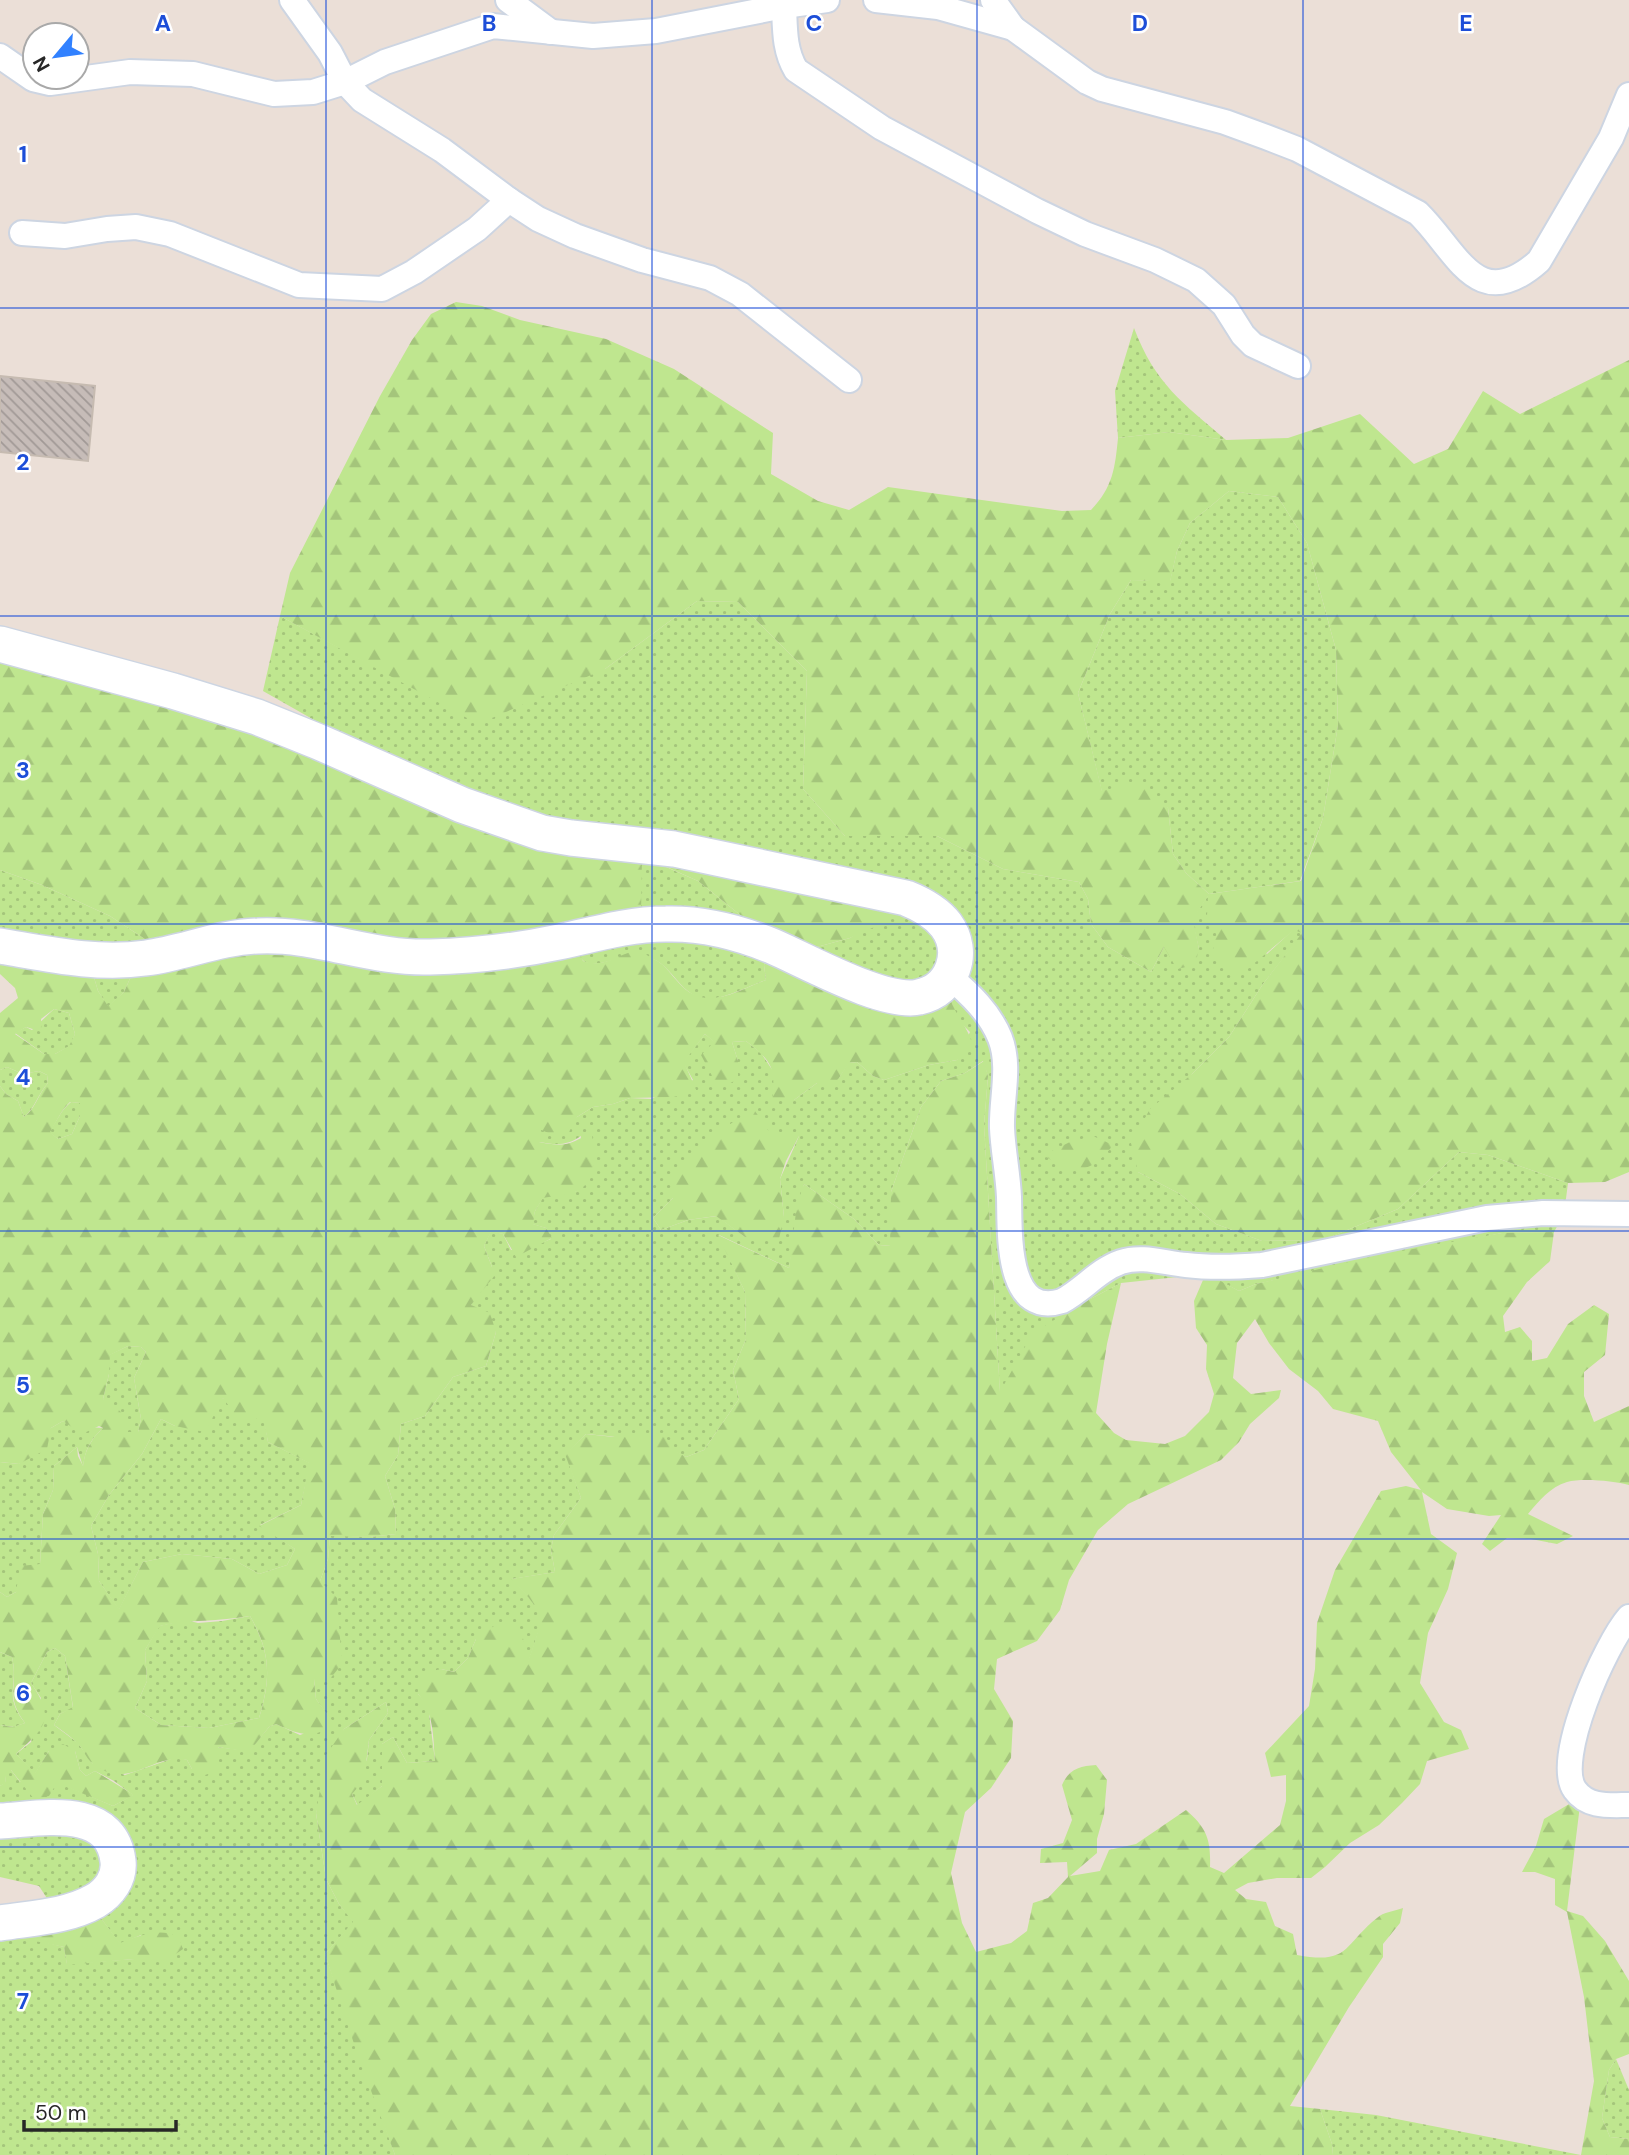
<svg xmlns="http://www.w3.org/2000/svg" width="1629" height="2155" font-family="'DM Sans',sans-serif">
  <defs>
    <pattern id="grass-dots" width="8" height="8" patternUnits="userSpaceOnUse" patternTransform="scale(1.75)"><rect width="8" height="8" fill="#bfe68f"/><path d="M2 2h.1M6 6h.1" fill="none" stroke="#a4c57b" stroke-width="1.8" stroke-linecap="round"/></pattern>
    <pattern id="forest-firs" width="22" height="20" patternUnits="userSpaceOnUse" patternTransform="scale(1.75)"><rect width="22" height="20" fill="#bfe68f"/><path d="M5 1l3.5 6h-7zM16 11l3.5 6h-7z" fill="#a4c57b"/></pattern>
    <pattern id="building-back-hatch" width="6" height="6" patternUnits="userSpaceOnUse" patternTransform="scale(1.75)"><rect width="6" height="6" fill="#c6bcb8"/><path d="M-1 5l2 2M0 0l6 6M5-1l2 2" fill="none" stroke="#a19996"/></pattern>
  </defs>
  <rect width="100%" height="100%" fill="#ebdfd7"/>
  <!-- grass -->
  <g fill="url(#grass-dots)" fill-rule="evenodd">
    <path d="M1134,328c21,56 49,75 92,112l-57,-8 -51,6 -3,-47z"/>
    <path d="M1229,491l49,6 29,46 29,107 2,75 -15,93 -23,63 -91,13 58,60 27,-25 9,4 -40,51 -34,53 -37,37 -54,98 42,22 36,30 46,17 61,-1 75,-31 61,-57 29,3 80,28 -4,31 -10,18 -52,1 -246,51 -17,7 -33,-17 -85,9 -48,25 -73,85 -16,-268 4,-49 -5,-15 -18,12 -24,8 -20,26 -30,85v54l-12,-1 -25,-26 -50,-35 -15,84 -70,-33 26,57 1,47 -13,31 6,29 -35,51 -18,7c-29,-16 -67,-20 -100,-23l-20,20 15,44 -27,37 -3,15 4,22 -43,7c36,37 32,37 16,84l-52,-24 -8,19 -14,14 -13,-3 -23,25 10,11 7,56 -28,2 -14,-26 -11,7v42l-24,20 -6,-12 15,-35 2,-19 19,-27 -2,-11 -42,27 -28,84 10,66 13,25 15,18 -29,32 70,201h-395v-220l33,-3 15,11 16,4 3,17 67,-5 7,-24 -21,9 -20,-27c28,-26 50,-46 26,-84l-126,-22v-25l6,-4 -2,-12h7l9,12h37l56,24 20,-11 -19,-14 -19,-10 -9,5 -6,-6 -5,-19h-26l-14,23 -19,-20 15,-12 10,-44 -10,-15 16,-31 8,-4 10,8 8,52 -13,6 -6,11 24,18 14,20 33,12 52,-18 10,3 5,9 25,-22 32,4 20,-24 7,-3 24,11 33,-12 -17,-24 -2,-20 6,-98 8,-22 2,-24 39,2 27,-3 -1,-25 -10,-33 13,-21 3,-31 24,-8 28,-39 33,-11 10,-34 -25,-27 21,-38 -8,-21 7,-15 12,3 8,16 25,-5 15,-6 -5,-11 -14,-4 3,-13 8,-14 34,-6 4,-55c-14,10 -25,9 -42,6v-13l38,-12 16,-10 20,-3 17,-6 21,1 42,-19 -10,-18 22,-28 33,27 -6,-19 14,-1 15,12 14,21 -2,25 21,1 23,-17 22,-5 9,-15 9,-1 16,14 11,4 45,-15 28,-5 13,-28 -12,-12 -7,-19c42,-41 21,-90 -27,-113l-379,-62 -164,-68 -118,-67 17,-75 84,45 241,8 92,-68 41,1 69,69 -4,118 42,47h92l66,33 76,13 9,17 3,25 17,23 43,25 13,-25 35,2 -7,-30 17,-25 -23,-21 -13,-19 -5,-46 -66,-16 -24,-99 32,-79 21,-34 39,1 7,-30 13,-28zM799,1136l-19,43 4,38 -39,20 -28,-21 -29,4 -27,10 -8,-12 20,-20z"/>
    <path d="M641,856l57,25 61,49 -118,-15z"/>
    <path d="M0,870l42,15 68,31 41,27 -35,4 -116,-13z"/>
    <path d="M893,910l20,7 26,24 1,24c-7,8 -16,17 -27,18 -22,3 -78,-26 -100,-35l37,-10z"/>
    <path d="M666,936l102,20 -4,9 2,15c-15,5 -46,21 -61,19 -26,-3 -35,-41 -61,-42 -8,0 -19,0 -27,2 -14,3 -36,13 -39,-10z"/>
    <path d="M93,974h39l-8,18 -16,15 -10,-16z"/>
    <path d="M54,1009l15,4 6,21 -5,12 -15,8h-11l-29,-21 11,-6 6,3z"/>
    <path d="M7,1067l16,7 16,-3 8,4 1,8c-10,11 -13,25 -24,34l-6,-16 -12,-7 -6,-8v-16z"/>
    <path d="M71,1102l9,1v13l-8,18 -14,5 -9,-7c8,-11 12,-22 22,-30z"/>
    <path d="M128,1346l13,1 5,5 -12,26 7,41 -3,13h-12l-23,-33 6,-25v-19z"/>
    <path d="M223,1398l41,19 4,25 42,21 -9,42 -41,20 35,24 -8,16 -28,9 -27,-15 -50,-5 -39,8 -24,48 -20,-29 -1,-27 -7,-28 18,-31 33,-41 19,-35 14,7z"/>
    <path d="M63,1421l11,5 29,2c-13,12 -18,22 -20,39l-6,-20 -23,19 -1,24 -10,24 -3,50 -24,28 -9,5 -7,-5v-130l19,2 32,-36z"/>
    <path d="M250,1616c21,37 21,62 9,102l-50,10 -48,-3 -26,-17 12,-27 -2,-31 14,-24 27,-6 12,3 24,-2z"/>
    <path d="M0,1652l12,5c7,30 -9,38 13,66l-11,4 -14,-2z"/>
    <path d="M66,1829l30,15c6,16 6,25 -3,40l-43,19 -11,-17 -39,-9v-44z"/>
    <path d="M1616,2059l13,31v49l-19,-2 -8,-19 7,-48z"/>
    <path d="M1320,2109l56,6 205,40h-248l-1,-11z"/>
  </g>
  <!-- forest -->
  <g fill="url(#forest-firs)" fill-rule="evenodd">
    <path d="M456,302l26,4 38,14 86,19 68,30 99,64 -2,41 47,27 31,9 39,-23 174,24 29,-1c22,-23 24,-42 27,-72l51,-6 57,8 62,-2 72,-24 54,50 34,-15 35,-58 37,23 109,-54v812l-24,10 -37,1 -80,-28 -29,-3 -61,57 -75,31 -61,1 -46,-17 -36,-30 -42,-22 -7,-29 19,-34 42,-35 37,-37 34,-53 39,-51 -8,-3 -55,46 -27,-22 6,-27 -11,-11 1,-20 -15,23 6,30 -4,16 -18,4 -13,-22 -13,25 -43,-25 -17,-23 -3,-25 -9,-17 -76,-13 -66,-33h-92l-42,-47 4,-118 -69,-69 -41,-1 -92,68 -127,55 -198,-108 10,-43 90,-177 32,-56 19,-26zM1229,491l49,6 29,46 29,107 2,75 -15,93 -22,63 -92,13 -23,-21 -13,-19 -5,-46 -31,-26 -35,9 -24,-98 32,-79 21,-34 39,2 7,-31 13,-28z"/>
    <path d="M0,658l171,47 470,151 252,54 -12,14 -31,14 -37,10 -54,-18 -61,-49 -56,-25 -1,59 -137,25 -353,3 -41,-27 -68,-31 -42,-15z"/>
    <path d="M578,949l5,12c24,8 36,-9 58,-11 6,7 15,9 22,15 9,9 16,20 26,27 25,16 53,-4 77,-12l-2,-15 4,-9 164,54 19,-9c7,19 19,28 22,47l-16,12 -28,5 -45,15 -11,-4 -16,-14 -8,1 -10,15 -10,10 -12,-5 -23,17h-22c4,-33 0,-38 -26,-59l-14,1 6,19v18l-19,10 -18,-34 13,-13 -9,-8 -21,28 13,30 -24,5 -43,1 -17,6 -20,3 -16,10 -8,15 -16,3 -14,-6v13c10,2 21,4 31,1 9,-3 11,-7 22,-7 4,18 5,46 -15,55 -10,5 -24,5 -34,7l-8,13 -2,13 13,4 6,10 -36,19 -13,-23 -12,-2 -7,14 11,29 -24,30 19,8 6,19 -10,34 -33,11 -28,39 -24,8 -3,31 -13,21 10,33 1,25 -27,3 -39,-1 -2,23 -8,22 17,17 5,66 -13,16 -15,-1 2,20 18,24c-19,18 -37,11 -58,1l-7,3 -20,25 -31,-5 1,15 -5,10 -9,3 -13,-6 -5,-9c-34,-8 -58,32 -94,4 -5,-4 -9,-12 -13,-18 -7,-8 -17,-15 -26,-21l6,-11 13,-7 -8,-51 -10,-8 -8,4 -16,31c25,36 14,45 -15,71l19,19 14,-22 14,-7 12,7 5,19 6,6 9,-5 39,24 -21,11 -56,-23 -8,13 -15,3 -23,-29 -6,1 1,12 -6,3v-61l13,2 12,-4c-21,-28 -6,-36 -13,-66l-12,-5v-60l7,5 9,-5 4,-26 20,-2 3,-50 10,-24 1,-24 23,-19 1,9 5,10c2,-16 8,-27 20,-38l-4,-2 -17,8 -19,-13 -12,7 -4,21 -28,15 -19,-2v-376l6,8 12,7 6,16c12,-9 14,-23 24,-34l-1,-8 -8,-4 -16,3 -16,-7 -7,3v-57l18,-15 -3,-10 -15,-14v-15l93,15 5,17 10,15 16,-14 8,-18 104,-24zM54,1009l15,4 6,21 -6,12 -14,8h-11l-29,-20 11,-7 16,5 -1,-13zM70,1102l10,1v13l-8,18 -14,5 -8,-7c7,-11 11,-22 20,-30zM128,1346l13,1 5,5 -12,26 7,41 -3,13h-12l5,-9 -15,-16 -13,-8 6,-25 1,-19zM223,1398l18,25 22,-6 5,25 41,21 -8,42 -42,21 36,23 -8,16 -28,9 -27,-15 -50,-5 -39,8 -24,47 -20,-28 -1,-27 -7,-28 18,-31 33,-41 19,-35 14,7 30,6zM250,1616c21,36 21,63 9,102l-50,10 -48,-3 -26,-17 12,-27 -2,-31 15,-24c30,-7 58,-4 90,-10z"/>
    <path d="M984,1061l4,15 -4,49 16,267 32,-58 41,-26 48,-25 -14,61 -11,69 18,20 12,7 39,4 20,-8 24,-24 5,-18 -8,-25 1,-24 -11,-17 -2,-27 12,-28 33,18 17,-7 118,-28 128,-23 52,-1 -4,29 -23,21 -24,34 2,16 15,-5 12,14v20l15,-3 21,-34 26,-19 15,9 -4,41 -21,17v24l10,26 35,-16v79c-15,-4 -47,-7 -62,-3 -17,5 -28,19 -39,32l45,22 -16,8 -26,-5 -24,-1 -17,13 -8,-7 19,-29 -12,1 -42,-7 -25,-17 9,42 26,19 -9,36 -20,44 -8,50 24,39 17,8 8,19 -42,12 -7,23 -18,19 -23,22 -29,18 -25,24 -14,11h-34l-29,5 -13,7 11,9 20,3 9,24 18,8 4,21c53,10 46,-10 80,-37 6,-6 18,-7 26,-10l-3,15 -17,21v13l-34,50 -59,99 30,3 12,35 1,11h-938l-38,-102 -32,-99 28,-32 -14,-18 -13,-25 -10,-66 10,-58 18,-26 42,-27 2,11 -19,27 -5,40 -12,14 5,11 25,-19v-42l11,-7 14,26 28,-2c-2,-25 -1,-48 -17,-67v-12l6,-9 17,-4 13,3 14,-14 8,-19 22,-16 23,6 7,32c16,-45 18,-47 -17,-82l44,-7 -4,-22 3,-15 27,-37 -16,-44 21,-20 28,3 51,-2 7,14 14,8 18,-7 35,-51 -6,-29 13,-31 -1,-47 -27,-57 71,33 8,-64 7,-20 50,35 25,26 11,1 1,-54 30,-85 20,-26 24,-8zM1255,1319l14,24 20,26 29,22 15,18 45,12 13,31 30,38 -15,-4 -25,5 -46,79 -18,53 -2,46 -6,37 -44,47 6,24 15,-2v26l-6,24 -56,48 -14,-6c1,-27 -3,-39 -24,-57l-50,34 -27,6 -9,21 -30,5 27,-23v-14l7,-25 3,-34 -11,-15c-16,1 -27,4 -34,20l10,35 -9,23 -22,6 -1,14 27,-1 1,15 -20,21 -15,5 -6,28 -16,12 -35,9 -14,-29 -11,-50 14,-61 26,-24 20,-30 2,-37 -19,-32 3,-30 40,-18 23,-31 9,-30 29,-50 30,-26 93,-44 18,-18 11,-18 29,-26 2,-8 -30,4 -18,-16 4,-35z"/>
    <path d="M755,1111l15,22 29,3 -13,25 -6,18 4,38 -6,26 -33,-6 -29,-21 -28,4 -27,10 -8,-12 20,-20v-24c25,-24 49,-50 82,-63z"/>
    <path d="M1093,1136l20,9c-10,14 -26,28 -44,24 -9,-2 -19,-10 -26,-14l27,-13z"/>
    <path d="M1581,1797l-14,114 16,5 22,25 24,40v73l-13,5 -7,11 -7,48 8,19 19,2v16h-48l13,-74 -10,-84 -17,-85 -12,-7v-26l-20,-7h-13l14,-26 8,-27z"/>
    <path d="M100,1917l20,26c20,-8 38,-15 58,-7l5,13 -13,9 -36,1 -67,6 -3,-18 -39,-8 8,-7z"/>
  </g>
  <!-- building -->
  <path fill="url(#building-back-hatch)" stroke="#c6bbb1" stroke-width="2" d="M0,376l95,10 -7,75 -88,-9z"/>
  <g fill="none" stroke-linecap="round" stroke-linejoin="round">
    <!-- street casing -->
    <g stroke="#cdd5e2" stroke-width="28">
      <g id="street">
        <path d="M292,0l38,53 15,29 17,18 80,50 67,50 29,19 37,17 67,24 68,18 30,16 109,86"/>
        <path d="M508,0l43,32"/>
        <path d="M777,0l7,6c1,23 0,44 12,64l86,58 155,83 48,23 70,26 41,20 28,25 19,30 10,10 45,21"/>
        <path d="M876,0l62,7 75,21 74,54 15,7 123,33 41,15 31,12 121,64c40,39 59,103 121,48l72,-123 18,-43"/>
        <path d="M993,0l20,28"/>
        <path d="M0,56l33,23 17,4 80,-11 63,2 81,20 39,-2 32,-10 40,-20 108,-36 100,10 63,-5 128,-25 43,-6"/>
        <path d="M22,233l43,3 42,-7 29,-2 34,7 129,51 83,4 32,-17 63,-43 32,-29"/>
        <path d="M950,977c20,17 40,36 50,61 11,28 1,61 2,90 1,23 6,46 7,69 1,33 -4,122 53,104 21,-11 36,-31 59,-39 21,-7 43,1 65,3 25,3 51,2 76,0l225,-47 56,-5 86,1"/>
        <path d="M1629,1617c-23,26 -76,143 -54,173 13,18 35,15 54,15"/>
      </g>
    </g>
    <!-- secondary casing -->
    <g stroke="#cdd5e2" stroke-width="38">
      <g id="secondary">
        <path d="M0,644l173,47 84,26 62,25 143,63 80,28 29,5 103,11 232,49c15,6 30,14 40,27 20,27 7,65 -27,72 -34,8 -112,-36 -147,-51 -34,-14 -69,-23 -106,-22 -37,0 -71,10 -107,18 -43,9 -85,14 -129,15 -59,2 -114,-24 -172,-21 -39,1 -74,17 -112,22 -50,7 -98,-4 -146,-12"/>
        <path d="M0,1821c40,-2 111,-18 118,40 2,17 -9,32 -23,40 -28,16 -64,17 -95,22"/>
      </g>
    </g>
    <!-- street -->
    <use href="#street" stroke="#fff" stroke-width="24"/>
    <!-- secondary -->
    <use href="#secondary" stroke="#fff" stroke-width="35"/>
  </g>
  <!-- grid -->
  <path fill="none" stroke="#1d4ed8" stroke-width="2" stroke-opacity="0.55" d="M326,0v2155M652,0v2155M977,0v2155M1303,0v2155M0,308h1629M0,616h1629M0,924h1629M0,1231h1629M0,1539h1629M0,1847h1629"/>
  <g font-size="23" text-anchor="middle" font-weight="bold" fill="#1d4ed8" stroke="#fff" stroke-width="5" stroke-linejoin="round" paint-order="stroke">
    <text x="163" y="31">A</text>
    <text x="489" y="31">B</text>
    <text x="814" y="31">C</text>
    <text x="1140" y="31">D</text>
    <text x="1466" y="31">E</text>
    <text x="23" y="162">1</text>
    <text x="23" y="470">2</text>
    <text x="23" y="778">3</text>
    <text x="23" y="1085">4</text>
    <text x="23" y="1393">5</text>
    <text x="23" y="1701">6</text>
    <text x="23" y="2009">7</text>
  </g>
  <!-- north arrow -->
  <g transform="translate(56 56) rotate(241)"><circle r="33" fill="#ffffff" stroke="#a9a9a9" stroke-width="2"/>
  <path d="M0-5L12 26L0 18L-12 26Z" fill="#3181ff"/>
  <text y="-10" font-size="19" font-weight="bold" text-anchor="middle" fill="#272727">N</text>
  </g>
  <!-- scale -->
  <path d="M24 2120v10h152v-10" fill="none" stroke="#272727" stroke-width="3.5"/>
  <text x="35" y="2120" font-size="21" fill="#272727" stroke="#ffffff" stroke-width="5" paint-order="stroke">50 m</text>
</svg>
